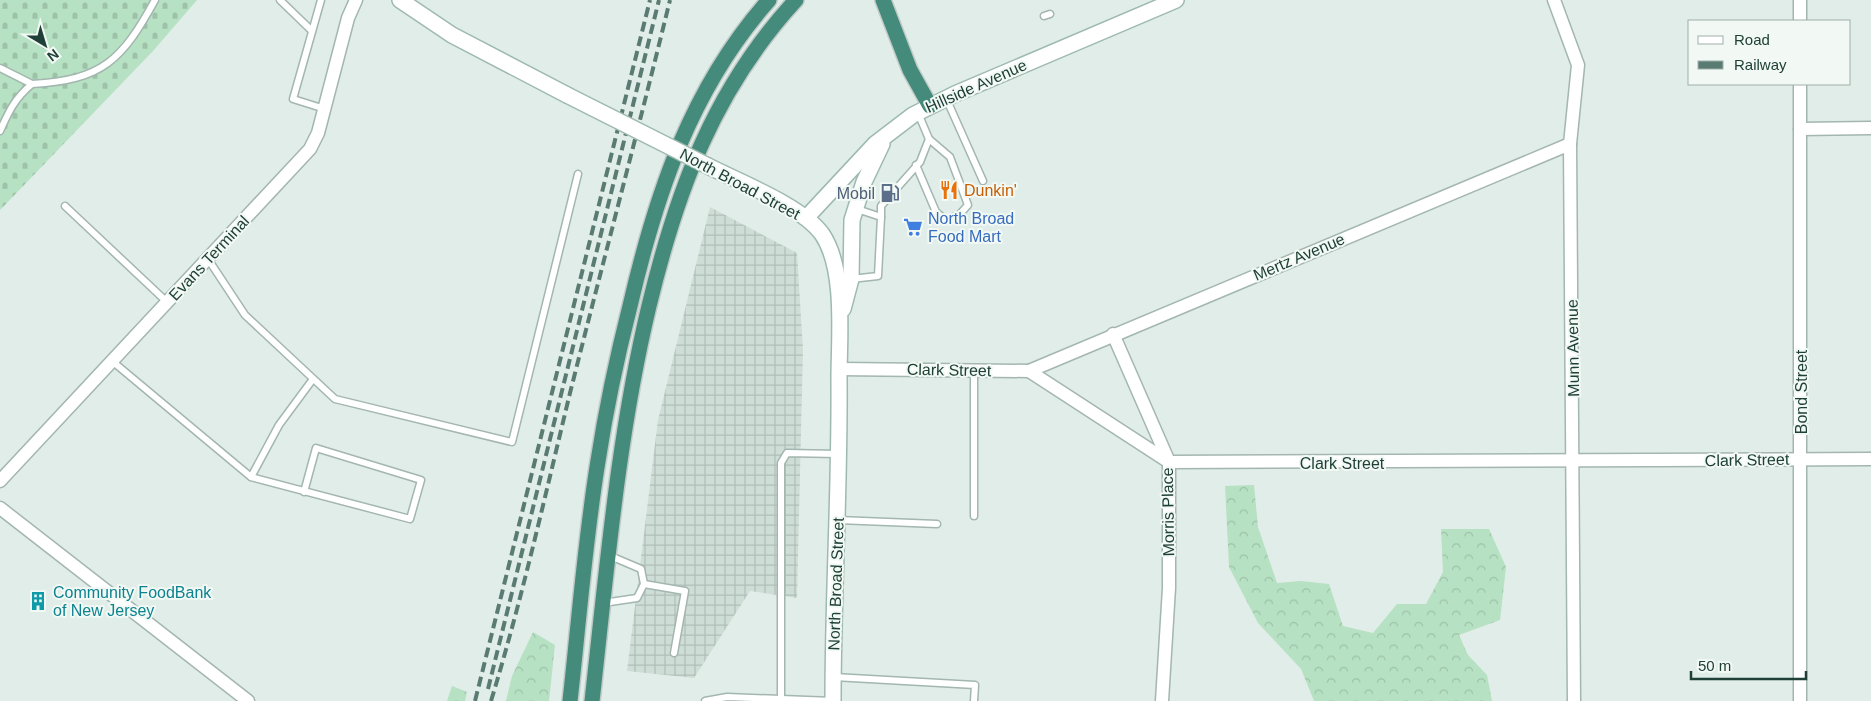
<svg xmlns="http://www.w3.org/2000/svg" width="1871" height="701" font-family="Arial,sans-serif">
  <defs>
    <pattern id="industrial-grid" width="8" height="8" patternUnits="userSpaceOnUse" patternTransform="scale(1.25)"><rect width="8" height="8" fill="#cfddd7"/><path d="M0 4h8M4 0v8" fill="none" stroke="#b1bfb9"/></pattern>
    <pattern id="forest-crowns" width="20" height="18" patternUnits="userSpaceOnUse" patternTransform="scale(1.25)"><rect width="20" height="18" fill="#b7e1c3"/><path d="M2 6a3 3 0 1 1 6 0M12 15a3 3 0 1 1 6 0" fill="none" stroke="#9dc2a8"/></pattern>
    <pattern id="cemetery-stones" width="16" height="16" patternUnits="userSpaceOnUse" patternTransform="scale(1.25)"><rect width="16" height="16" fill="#b7e1c3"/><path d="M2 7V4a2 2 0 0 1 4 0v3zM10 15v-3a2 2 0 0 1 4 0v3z" fill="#9dc2a8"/></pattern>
  </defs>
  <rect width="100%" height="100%" fill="#e1ede8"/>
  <!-- industrial -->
  <path fill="url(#industrial-grid)" d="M710,207l87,46 6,97 -6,248 -47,-7 -56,87 -67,-7 31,-251z"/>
  <!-- forest -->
  <g fill="url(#forest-crowns)">
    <path d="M1254,485l4,42 19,56 24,-2 28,3 14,42 30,7 24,-29h29l17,-32 -2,-43h48l17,38 -6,53 -41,15 9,20 19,20 5,26h-178l-13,-32 -43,-46 -29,-56 -4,-81z"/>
    <path d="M533,632l22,13 -6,56h-43l6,-25z"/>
    <path d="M452,686l15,6 -2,9h-18z"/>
  </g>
  <!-- cemetery -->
  <path fill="url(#cemetery-stones)" d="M0,0h197l-44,51 -153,159z"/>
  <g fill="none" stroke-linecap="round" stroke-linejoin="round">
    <!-- service casing -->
    <g stroke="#a3b6af" stroke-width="9">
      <g id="service">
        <path d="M280,0l32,31"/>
        <path d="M321,0l-28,99 32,10"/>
        <path d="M1044,16l6,-2"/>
        <path d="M0,68l32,16c-17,14 -23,27 -32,47"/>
        <path d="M32,84c71,-4 90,-24 123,-84"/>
        <path d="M946,98l37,83"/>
        <path d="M916,165l20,47 10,8 13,-5 9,-10 -18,-48 -21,-18"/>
        <path d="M65,206l102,96"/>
        <path d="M881,217v-11l39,-44 9,-23 -11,-26"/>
        <path d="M208,259l37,56 90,84 177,43 66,-268"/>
        <path d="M851,279l27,-3 3,-59 -24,-8"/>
        <path d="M112,361l139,116 28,-52 34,-46"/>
        <path d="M974,371v145"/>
        <path d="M251,477l159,42 11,-39 -105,-32 -12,44"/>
        <path d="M838,520l99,4"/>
        <path d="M644,584l41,7 -11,62"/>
        <path d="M603,603l34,-5 7,-14 -3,-15 -33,-14"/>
        <path d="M834,677l141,8 -1,16"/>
        <path d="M781,699v-236l6,-10 51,1"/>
        <path d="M705,701l22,-4 106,4"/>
      </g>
    </g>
    <!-- minor casing -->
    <g stroke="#a3b6af" stroke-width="15">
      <g id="minor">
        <path d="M1554,0l24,65 -8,79 4,557"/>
        <path d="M1800,0v21"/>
        <path d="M1800,84v617"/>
        <path d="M1800,129l71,-1"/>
        <path d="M1113,334l56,128v126l-7,113"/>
        <path d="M839,369l190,2 140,91 702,-3"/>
        <path d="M1029,371l541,-227"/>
        <path d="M0,481l310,-332 8,-16 30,-115 8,-18"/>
        <path d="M0,508l248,193"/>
      </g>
    </g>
    <!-- secondary casing -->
    <g stroke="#9ebab0" stroke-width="18">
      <g id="secondary">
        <path d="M400,0l52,35 115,60"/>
        <path d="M708,166c31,16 94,40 114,68 24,35 17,103 17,145 1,107 -6,215 -6,322"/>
        <path d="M806,218l69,-74 38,-29 42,-21 221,-94"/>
        <path d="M843,309l8,-30 1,-59 12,-38 18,-38"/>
      </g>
    </g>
    <!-- trunk casing -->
    <g stroke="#c0cac7" stroke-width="18">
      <g id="trunk">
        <path d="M883,0l27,70 20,36"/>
        <path d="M570,701c9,-80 15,-161 28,-240 8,-52 19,-104 32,-155 26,-112 61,-218 139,-306"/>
        <path d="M592,701c15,-133 26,-266 57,-395 28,-116 65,-217 147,-306"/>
      </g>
    </g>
    <!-- service -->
    <use href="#service" stroke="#fff" stroke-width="6"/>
    <!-- minor -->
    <use href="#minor" stroke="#fff" stroke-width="12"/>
    <!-- secondary -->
    <use href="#secondary" stroke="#fff" stroke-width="15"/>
    <!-- trunk -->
    <use href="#trunk" stroke="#448b7b" stroke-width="15"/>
    <!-- rail -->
    <g stroke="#5a7b72" stroke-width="4" stroke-dasharray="10 5" stroke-linecap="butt">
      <path d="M488,689l171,-689"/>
      <path d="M475,701l175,-701"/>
      <path d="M491,701c31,-102 54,-205 79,-308 33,-131 68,-262 100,-393"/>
    </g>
    <!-- secondary-bridge casing -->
    <g stroke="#9ebab0" stroke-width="18" stroke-linecap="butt">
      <path id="secondary-bridge" d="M567,95l141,71"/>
    </g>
    <!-- secondary-bridge -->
    <use href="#secondary-bridge" stroke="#fff" stroke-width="15"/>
  </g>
  <!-- icons -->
  <defs>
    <g id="restaurant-bare" transform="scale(1.5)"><path d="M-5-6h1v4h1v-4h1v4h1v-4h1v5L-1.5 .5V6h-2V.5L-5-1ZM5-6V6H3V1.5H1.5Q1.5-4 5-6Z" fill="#e8710a" stroke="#f2f9f5" stroke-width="2.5" paint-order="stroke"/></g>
    <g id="fuel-bare" transform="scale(1.5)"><path d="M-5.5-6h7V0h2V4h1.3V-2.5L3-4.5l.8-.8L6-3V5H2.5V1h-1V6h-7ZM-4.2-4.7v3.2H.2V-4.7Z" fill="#5c6f8a" stroke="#f2f9f5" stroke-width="2.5" paint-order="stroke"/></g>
    <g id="supermarket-bare" transform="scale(1.5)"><path d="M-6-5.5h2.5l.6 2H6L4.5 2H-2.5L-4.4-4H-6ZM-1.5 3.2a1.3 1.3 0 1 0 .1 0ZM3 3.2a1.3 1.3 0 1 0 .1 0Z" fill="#3f7fe0" stroke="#f2f9f5" stroke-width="2.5" paint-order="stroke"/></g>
    <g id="building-bare" transform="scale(1.5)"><path d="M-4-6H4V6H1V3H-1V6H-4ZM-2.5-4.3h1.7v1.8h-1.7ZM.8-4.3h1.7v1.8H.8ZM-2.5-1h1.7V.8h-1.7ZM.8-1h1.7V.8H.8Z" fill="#0f9aa8" stroke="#f2f9f5" stroke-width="2.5" paint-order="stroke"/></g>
  </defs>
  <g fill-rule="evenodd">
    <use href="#restaurant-bare" x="949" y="190"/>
    <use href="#fuel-bare" x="890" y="193"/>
    <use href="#supermarket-bare" x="913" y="227"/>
    <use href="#building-bare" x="38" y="601"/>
  </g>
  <g text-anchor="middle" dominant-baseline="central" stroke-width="4" stroke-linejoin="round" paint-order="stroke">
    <!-- street labels -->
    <g font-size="16" fill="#1f4037" stroke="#f2f9f5">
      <text transform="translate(976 86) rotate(-24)">Hillside Avenue</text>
      <text transform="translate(740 184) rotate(28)">North Broad Street</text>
      <text transform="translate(1299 257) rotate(-23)">Mertz Avenue</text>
      <text transform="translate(209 258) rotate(-47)">Evans Terminal</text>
      <text transform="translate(1573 348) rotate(-91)">Munn Avenue</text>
      <text transform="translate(949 370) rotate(1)">Clark Street</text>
      <text transform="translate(1801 392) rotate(-90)">Bond Street</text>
      <text transform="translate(1747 460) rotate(-1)">Clark Street</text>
      <text x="1342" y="463">Clark Street</text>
      <text transform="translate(1168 512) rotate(-91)">Morris Place</text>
      <text transform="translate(836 584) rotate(-88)">North Broad Street</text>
    </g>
    <!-- food labels -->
    <g font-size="16" fill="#c56008" stroke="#f2f9f5" text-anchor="start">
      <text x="964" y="190">Dunkin'</text>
    </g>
    <!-- service labels -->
    <g font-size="16" fill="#4e5e75" stroke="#f2f9f5" text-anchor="end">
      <text x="875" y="193">Mobil</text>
    </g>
    <!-- shop labels -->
    <g font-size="16" fill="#366cbe" stroke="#f2f9f5" text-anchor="start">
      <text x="928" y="218">North Broad<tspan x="928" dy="18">Food Mart</tspan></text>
    </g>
    <!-- culture labels -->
    <g font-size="16" fill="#0d838f" stroke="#f2f9f5" text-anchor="start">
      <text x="53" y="592">Community FoodBank<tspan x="53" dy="18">of New Jersey</tspan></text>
    </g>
  </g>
  <!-- legend -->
  <rect x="1688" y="20" width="162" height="65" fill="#f2f9f5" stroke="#9eafa9"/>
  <rect x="1698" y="36" width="25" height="8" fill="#ffffff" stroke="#9eafa9"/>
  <text x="1734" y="45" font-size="15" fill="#1f4037">Road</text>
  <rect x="1698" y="61" width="25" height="8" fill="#5a7b72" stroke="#9eafa9"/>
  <text x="1734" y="70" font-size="15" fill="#1f4037">Railway</text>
  <!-- north arrow -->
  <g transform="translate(45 45) rotate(142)" stroke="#f2f9f5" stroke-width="4" paint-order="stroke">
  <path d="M0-4L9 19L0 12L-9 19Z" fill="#1f4037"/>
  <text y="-8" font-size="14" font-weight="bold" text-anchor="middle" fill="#1f4037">N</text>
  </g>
  <!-- scale -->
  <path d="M1691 671v8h115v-8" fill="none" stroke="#1f4037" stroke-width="2.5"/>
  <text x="1698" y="671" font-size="15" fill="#1f4037" stroke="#f2f9f5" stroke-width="4" paint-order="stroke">50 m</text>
</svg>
